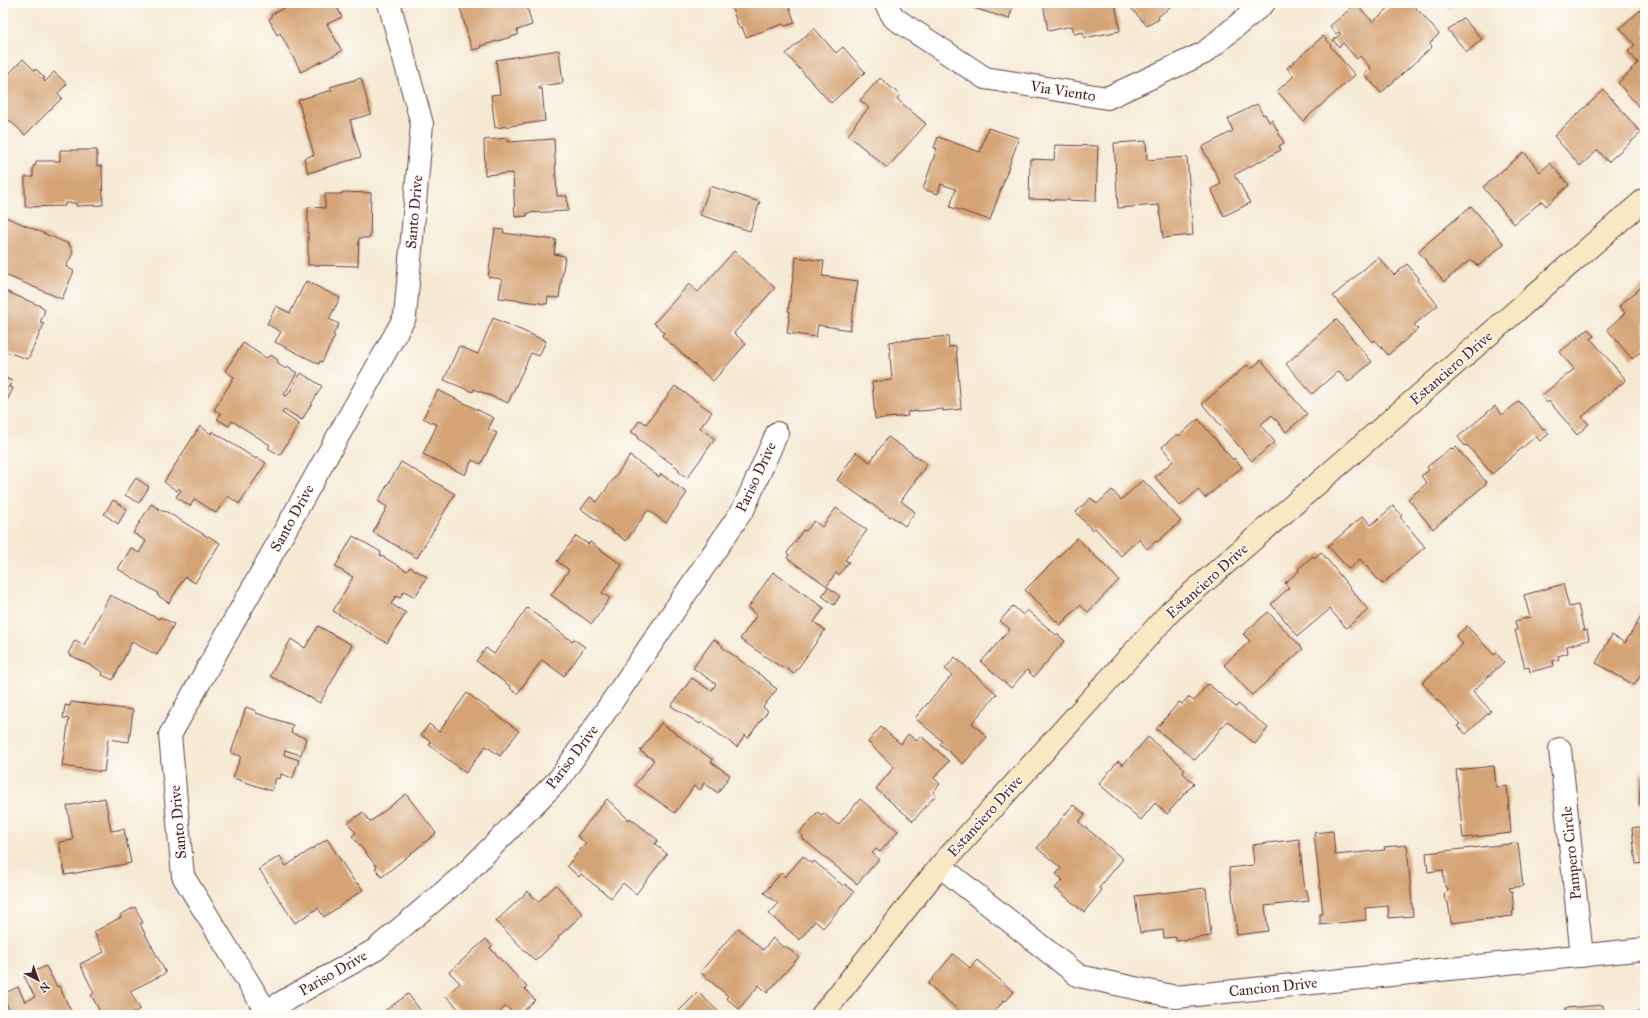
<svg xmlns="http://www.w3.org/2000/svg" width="1648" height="1018" font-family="'IM FELL Great Primer',serif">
  <rect width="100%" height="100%" fill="#fdfcf7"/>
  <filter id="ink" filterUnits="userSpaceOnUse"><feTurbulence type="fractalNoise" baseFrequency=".025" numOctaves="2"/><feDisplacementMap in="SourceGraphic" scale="8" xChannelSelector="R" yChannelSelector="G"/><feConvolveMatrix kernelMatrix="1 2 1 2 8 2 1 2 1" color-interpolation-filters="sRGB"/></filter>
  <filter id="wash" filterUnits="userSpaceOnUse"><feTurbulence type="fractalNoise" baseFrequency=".012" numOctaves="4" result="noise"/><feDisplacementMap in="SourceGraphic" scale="16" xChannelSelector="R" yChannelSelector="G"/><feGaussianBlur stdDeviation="0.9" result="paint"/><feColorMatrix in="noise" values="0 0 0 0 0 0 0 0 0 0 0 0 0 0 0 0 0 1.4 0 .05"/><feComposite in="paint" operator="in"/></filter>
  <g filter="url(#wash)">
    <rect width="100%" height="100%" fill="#f5e9d3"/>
    <g id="blocks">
      <!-- building -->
      <g fill="#d5a476">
        <path d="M293,3h42l7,14 -15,7 15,27 -41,21 -21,-39 -3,2 -8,-16 3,-2 -1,-2z"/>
        <path d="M461,3h65l6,22 -15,5 1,5 -38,11 1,2 -9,2 -13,-46z"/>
        <path d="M730,3h58l7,20 -10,3 -2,-2 -37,13 -4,-10 -3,1z"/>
        <path d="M964,3h50l-5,16 -45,-14z"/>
        <path d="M1043,3h72l5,28 -36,7 -1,-6 -9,2 -2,-8 -24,5z"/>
        <path d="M1136,3h39l-17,14 1,2 -12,7 -16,-18z"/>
        <path d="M1189,3h9l-5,4z"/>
        <path d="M1394,3h18l27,31 -9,9 2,4 -51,46 -17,-19 7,-6 -11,-12 -3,3 -14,-16 -4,4 -6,-7 8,-6 -2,-2 -3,2 -6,-8 26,-22 17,18z"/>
        <path d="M1446,3h9l-5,5z"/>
        <path d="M1645,6v106l-1,1 -26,-30 14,-13 -1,-1 7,-6 -10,-12 7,-6 -15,-17z"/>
        <path d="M1463,18l19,21 -15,13 -19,-22z"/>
        <path d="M814,28l22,25 7,-6 22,25 -34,31 -45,-49z"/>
        <path d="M1323,36l8,9 -1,1 25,29 -52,46 -26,-30 17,-15 -7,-8z"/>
        <path d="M559,50l4,33 -24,3v3h3l3,32 -50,7 -4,-33 9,-1 -4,-34z"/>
        <path d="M23,59l12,12 1,-2 9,9 -2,1 2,3 9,-10 13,12 -9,9 4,5 -37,37 -16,-15 -6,6v-46z"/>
        <path d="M361,78l10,36 -21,6 11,37 -53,16 -4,-15 10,-3 -16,-55 34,-10 -2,-3z"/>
        <path d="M880,78l20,17 -3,4 29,25 -39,44 -39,-33 7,-9 -1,-1 15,-17 -9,-8z"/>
        <path d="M1604,90l37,43 -33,29 -10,-12 -18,16 -26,-30z"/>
        <path d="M1257,104l6,11 2,-1 4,8 3,-2 12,23 -5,3 2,4 -47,25 2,4 1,-1 13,25 -26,13 -13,-27 10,-5 -19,-37 31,-16 -5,-12z"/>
        <path d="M988,128l31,10 -29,82 -40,-13 6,-18 -15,-5 -3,10 -15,-5 14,-41h-3l4,-11 42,15z"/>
        <path d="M508,138v4l46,-3 3,57h10l1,15 -41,2v3l-12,1 -2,-44 -28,2 -1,-35z"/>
        <path d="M1146,141l1,19 40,-3 6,78 -30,3 -4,-33 -41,3 -4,-65z"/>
        <path d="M1055,145l43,1 -2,55 -67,-2 1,-40 24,1z"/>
        <path d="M60,150h37v16h5l1,39 -27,1v-3h-11v3l-40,1v-30h8v-11l3,-1v-4h24z"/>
        <path d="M1524,152l16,20 10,-9 19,22 -23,21 -4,-5 -28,23 -31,-37z"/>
        <path d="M710,186l50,16 -10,29 -50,-16z"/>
        <path d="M342,192l29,1 -1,45h-11l-1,28 -50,-1v-58l17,1v-14h17z"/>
        <path d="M1471,206l33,38 -26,22 -7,-7 -27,23 -26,-31z"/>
        <path d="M3,216l66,28 4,9 -7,14 8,4 -12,28 -59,-25z"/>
        <path d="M495,229l9,1 -1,3 53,7 -2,14 11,2 -6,42 -11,-1 -1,7 -48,-6 3,-19 -14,-2z"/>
        <path d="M734,251l41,37 -41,45 12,11 -33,37 -51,-45 2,-4 -10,-9 35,-39 9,8z"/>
        <path d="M796,257l28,4 -2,15 36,5 -8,49 -32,-5 -2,12 -29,-4 3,-22h-2z"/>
        <path d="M1378,257l16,18 13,-11 12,14 -2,2 21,25 -24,20 4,4 -30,26 -13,-15 -3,2 -39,-46z"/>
        <path d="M306,281l34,17 -11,21 10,5 -6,11 2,1 -13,26 -2,-1 -1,3 -44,-22 6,-10 -14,-8 9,-18 14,7z"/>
        <path d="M1645,284v64l-13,11 -25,-30 18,-16 -6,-7z"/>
        <path d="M3,290l40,17v2l2,1 -5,13 4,1 -16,35 -25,-8z"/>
        <path d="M493,318l53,23 -7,15 -8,-3 -23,50 -34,-14 -1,3 -29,-12 15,-34 19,8z"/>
        <path d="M1336,319l36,43 -24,20 -10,-11 -26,23 -26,-30z"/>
        <path d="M1588,329l6,7 -3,3 35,41 -44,37 7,7 -12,11 -28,-34 -2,2 -6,-7 33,-27 -14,-17z"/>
        <path d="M948,336l1,11 7,-1 5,63 -18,2v-2l-36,3 1,4 -33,3 -3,-37 20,-2 -3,-38z"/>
        <path d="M243,343l23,15 5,-3 7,5v4l8,5 1,-2 10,6 -13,22 3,1 14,-23 21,13 -20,34 -18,-11 -2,4 17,11 -19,31 -12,-7 2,-3 -38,-24 -3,5 -12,-7 4,-5 -7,-4 20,-33 -9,-6z"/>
        <path d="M1261,360l46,54 -21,18 -14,-17 -12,10 15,17 -23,19 -50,-57 45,-39 4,4z"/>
        <path d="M3,377l9,4 -3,6 4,1 -7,15 -3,-1z"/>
        <path d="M675,386l37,26 -12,16 15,11 -28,39 -9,-7 1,-2 -42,-31 1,-2 -7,-4 9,-12 6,4z"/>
        <path d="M438,390l56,28 -6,11 9,4 -16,31 -9,-4 -7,15 -42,-21 14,-29 -14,-7z"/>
        <path d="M1519,401l24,28 1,-1 5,6 -9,7 -4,-5 -44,38 -25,-29 -2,1 -7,-9 37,-31 7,9z"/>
        <path d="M1198,419l35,41 1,-2 8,9 -37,31 -7,-8 -18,16 -25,-29 18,-16 -11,-14 15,-13 2,2z"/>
        <path d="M200,426l11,8 1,-3 44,28 1,-2 9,6 -27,41 -11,-8 -12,17 -21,-14 -5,7 -14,-9 5,-7 -2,-2 -2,3 -13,-9z"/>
        <path d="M888,437l39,27 -26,37 14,11 -10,14 -14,-10 -1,1 -53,-37 19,-28 14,10z"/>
        <path d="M1456,447l31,36 -54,46 -25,-30 19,-16 -6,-7 8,-6 -2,-3 24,-19 2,2z"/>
        <path d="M630,456l29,21 2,-3 26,19 -21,30 -18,-13 -22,31 -45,-32 9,-12 7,5z"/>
        <path d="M401,462l54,32 -38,64 -44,-26 14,-25 -9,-6z"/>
        <path d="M136,478l13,9 -10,16 -14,-8z"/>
        <path d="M1143,480l38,41 -24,21 -1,-1 -9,8 -8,-10 -18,17 -26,-28 -3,2 -16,-18 15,-14 6,6 15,-14 9,10z"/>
        <path d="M113,500l14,9 -9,15 -14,-10z"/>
        <path d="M151,504l13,8 1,-1 43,26v-1l12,7 -25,40 -10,-6 -16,26 -12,-8 1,-2 -40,-24 13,-21 8,5 7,-12 -13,-8z"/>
        <path d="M1393,506l9,9 -2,2 25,30 -43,37 -22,-25 -11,10 -21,-23 35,-30 8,9z"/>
        <path d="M836,508l31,22 -22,30 4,2 -10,13 -3,-2 -9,13 -40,-28 2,-3 -2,-2 16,-23 3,1 8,-10 8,6z"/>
        <path d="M353,536l28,16 -1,3 27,16 3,-4 17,10 -12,20 -11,-6 -4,7 -4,-2 -5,8 15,9 -19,30 -54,-32 20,-34 -18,-10z"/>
        <path d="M576,536l12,8 2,-2 32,23 -20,28 8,5 -18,26 -41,-29 18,-25 -12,-9z"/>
        <path d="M1077,538l42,42 -31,32 -8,-7 -20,20 -35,-35z"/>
        <path d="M1321,552l47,58 -22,18 -16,-19 -32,27 -27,-32 18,-16 -4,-5 14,-12 -1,-2 15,-13 1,2z"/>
        <path d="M773,572l51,36 -10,14 11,8 -31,44 -11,-8 -1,2 -42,-29 17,-24 -9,-7z"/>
        <path d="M1563,584l6,23 9,-2 6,26 3,-1 2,10 -22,6 1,7 -10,3 1,3 -6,2 1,5 -24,6 -1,-5 -4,1 -10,-38h2l-2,-9 15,-4 -6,-22z"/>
        <path d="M828,587l12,9 -6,9 -12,-9z"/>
        <path d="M110,595l49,24 1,-2 14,7 -17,31 -25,-13 -19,38 -11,-5 1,-3 -35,-18 7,-14 9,5z"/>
        <path d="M1013,606l10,9 4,-5 29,25 1,-1 8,7 -31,36 -7,-7 -16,18 -30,-26 29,-33 -10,-8z"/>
        <path d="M527,608l45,33 2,-2 11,8 -21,29 -22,-16 -25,34 -7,-6 1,-1 -35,-26 10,-13 8,6z"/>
        <path d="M1268,612l35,37 -51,46 -28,-30 26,-24 -7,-7z"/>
        <path d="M1642,615l3,2v60l-4,-2 -7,10 -38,-22 16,-28 13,8z"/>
        <path d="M318,626l34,19 -32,58 -39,-22v1l-11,-6 21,-37 14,9z"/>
        <path d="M1467,626l27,29 2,-2 8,9 -31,29 18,20 -25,23 -9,-8 3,-2 -38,-41 41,-39 -7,-8z"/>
        <path d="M714,639l9,7 -1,1 49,36 -1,1 7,5 -14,18 5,4 -20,27 -3,-3 -8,12 -35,-25 -2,2 -29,-18 21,-28 19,13 5,-7 -23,-16z"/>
        <path d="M955,657l42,37 -25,29 15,14 -24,27 -23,-20 2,-3 -27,-23 37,-43 -7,-6z"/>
        <path d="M1208,684l28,23 2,-3 30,24 -13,16 -28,-23 -32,39 -39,-31 23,-27 3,2 6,-7 6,4z"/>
        <path d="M467,693l52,38 -19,25 -14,-10 -20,27 -37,-28 2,-3 -10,-7 8,-11 10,8z"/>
        <path d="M71,702l62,8 -4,32 -21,-3 -4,33 -42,-6 7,-47 -6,-1 2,-13 5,1z"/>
        <path d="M246,707l10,4v2l37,12 -2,8 15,5 -5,17 -16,-5 -1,5 15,5 -6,18 -12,-4 -1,5 -4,-1 -4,13 -39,-13 8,-22 -10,-3z"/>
        <path d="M661,723l52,37 -2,2 19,13 -12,18 -14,-10 -4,7 -6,-4 -19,27 -40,-28 19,-25 -14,-9z"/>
        <path d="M881,727l20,17 7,-10 9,7 4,-5 28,25 -15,17 6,6 -7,8 3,3 -23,26 -37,-32 18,-22 -26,-25z"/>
        <path d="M1148,737l37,32 -2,4 11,10 -27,31 -12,-11 -14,17 -42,-36 19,-23 5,4z"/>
        <path d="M1494,766l2,21 11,-1 4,47 -48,5 -7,-68z"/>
        <path d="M1641,772h4v32h-6z"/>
        <path d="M406,794l30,39 -54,44 -7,-9 2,-1 -25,-31 4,-3 -8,-10 15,-11 7,10z"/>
        <path d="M105,798l6,33 13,-2 7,34 -66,12 -6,-33 14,-2 -6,-34z"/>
        <path d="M607,799l22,21 1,-2 28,22 -3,4 12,10 -31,40 -13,-11 -12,15 -30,-24 -2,3 -12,-11 19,-23 -9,-7z"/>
        <path d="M860,799l38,32 -18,21 -4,-3 -4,4 7,6 -22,25 -55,-46 1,-2 -4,-3 19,-21 3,3 2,-2 15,12z"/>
        <path d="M1073,805l12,9 -6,8 44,37 -24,29 3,2 -18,22 -29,-24 8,-8 -7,-6 5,-6 -24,-20z"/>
        <path d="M1645,826v37l-9,1 -4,-36z"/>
        <path d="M1333,831l2,24 50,-5 -1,-3 23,-2 6,71 -24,2 -1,-12 -23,2 1,12 -46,5v-11h3l-9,-81z"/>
        <path d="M327,839l29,45 2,-1 5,7 -39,27 -6,-9 -23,15 -36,-54 21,-13 6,10z"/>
        <path d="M1299,839l6,52 2,-1 2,11 -44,5 3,25 -31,4 -8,-67 25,-3 -2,-20z"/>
        <path d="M1518,843l5,43 -14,2 1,3h2l2,20 -2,1 1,4 -62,7 -3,-21 -3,-2 -1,-6 4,-3 -1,-4h-2l-2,-17 -15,2 -2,-19z"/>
        <path d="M803,856l9,8 2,-3 29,25 2,-2 9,8 -31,36 -8,-7 -15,19 -31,-26 9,-10 -14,-11 17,-20 4,4z"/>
        <path d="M556,885l27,29 -25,23 1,2 -24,22 -39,-40 32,-30 10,11z"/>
        <path d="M1206,888l5,48 -35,5v-4l-12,1 -1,-8 -23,3 -5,-37z"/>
        <path d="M135,907l8,16 -3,1 26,49 -36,18 10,18 -11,6h-27l-11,-20 3,-2 -14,-29 24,-12 -10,-20 27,-15 -1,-2z"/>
        <path d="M738,928l25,22 10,-12 11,10 1,-2 14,11 -32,36 -8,-8 -20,24 -13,-11 2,-2 -28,-24z"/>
        <path d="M486,939l6,7 -2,2 37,39 -2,2 10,11 -16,15h-5l-8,-9 -9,9h-33l-18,-19 14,-13 -11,-11z"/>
        <path d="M953,954l17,14 7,-8 37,32 -8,9 -1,-1 -14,15h-27l-36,-31z"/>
        <path d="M46,966l11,21 2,-1 14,29h-70v-2l6,-3 -6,-16 15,-7 7,15 10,-5 -11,-21z"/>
        <path d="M698,992l24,23h-47z"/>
        <path d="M408,994l16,21h-45z"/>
        <path d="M1603,1005l1,10h-38l-1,-7z"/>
        <path d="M1645,1011v4h-16v-2z"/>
      </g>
    </g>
  </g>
  <g filter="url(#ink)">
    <use href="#blocks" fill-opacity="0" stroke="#643d44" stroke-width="1"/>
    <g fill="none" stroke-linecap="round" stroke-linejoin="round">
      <!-- street casing -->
      <g stroke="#643d44" stroke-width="24">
        <g id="street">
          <path d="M885,3l9,15 91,60 122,20 97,-45 60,-50"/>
          <path d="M1560,749l22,207"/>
          <path d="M940,866l139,110 97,21 469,-48"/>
          <path d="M266,1011l-83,-135 -13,-141 235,-418 17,-193 -33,-121"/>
          <path d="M259,1015l116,-65 90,-76 95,-96 184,-270 33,-75"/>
        </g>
      </g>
      <!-- secondary casing -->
      <g stroke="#643d44" stroke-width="24">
        <path id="secondary" d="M822,1015l118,-149 231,-255 474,-412"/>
      </g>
      <!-- street -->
      <use href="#street" stroke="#fff" stroke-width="22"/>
      <!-- secondary -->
      <use href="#secondary" stroke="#f8e8c3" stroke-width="22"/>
    </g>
  </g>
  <g text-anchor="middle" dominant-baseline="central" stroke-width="3" stroke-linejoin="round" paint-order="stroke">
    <!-- street labels -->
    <g font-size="15" fill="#4a1f2b" stroke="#fdfcf7">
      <text transform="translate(1063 91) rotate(9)">Via Viento</text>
      <text transform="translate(414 212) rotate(-85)">Santo Drive</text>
      <text transform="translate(1451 368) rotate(-41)">Estanciero Drive</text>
      <text transform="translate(756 477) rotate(-65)">Pariso Drive</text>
      <text transform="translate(292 518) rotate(-61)">Santo Drive</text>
      <text transform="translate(1207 581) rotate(-42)">Estanciero Drive</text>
      <text transform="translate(572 757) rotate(-53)">Pariso Drive</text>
      <text transform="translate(985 816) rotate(-48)">Estanciero Drive</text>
      <text transform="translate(178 822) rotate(-95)">Santo Drive</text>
      <text transform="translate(1571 853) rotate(-96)">Pampero Circle</text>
      <text transform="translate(333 973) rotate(-30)">Pariso Drive</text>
      <text transform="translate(1273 987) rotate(-6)">Cancion Drive</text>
    </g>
  </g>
  <!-- margin -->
  <rect width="1648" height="1018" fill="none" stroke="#fdfcf7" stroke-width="16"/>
  <!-- north arrow -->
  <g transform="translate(38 980) rotate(139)" stroke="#fdfcf7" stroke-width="3" paint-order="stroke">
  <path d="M0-3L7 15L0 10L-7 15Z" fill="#4a1f2b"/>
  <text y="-6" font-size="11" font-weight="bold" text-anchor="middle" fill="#4a1f2b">N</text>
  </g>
</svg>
